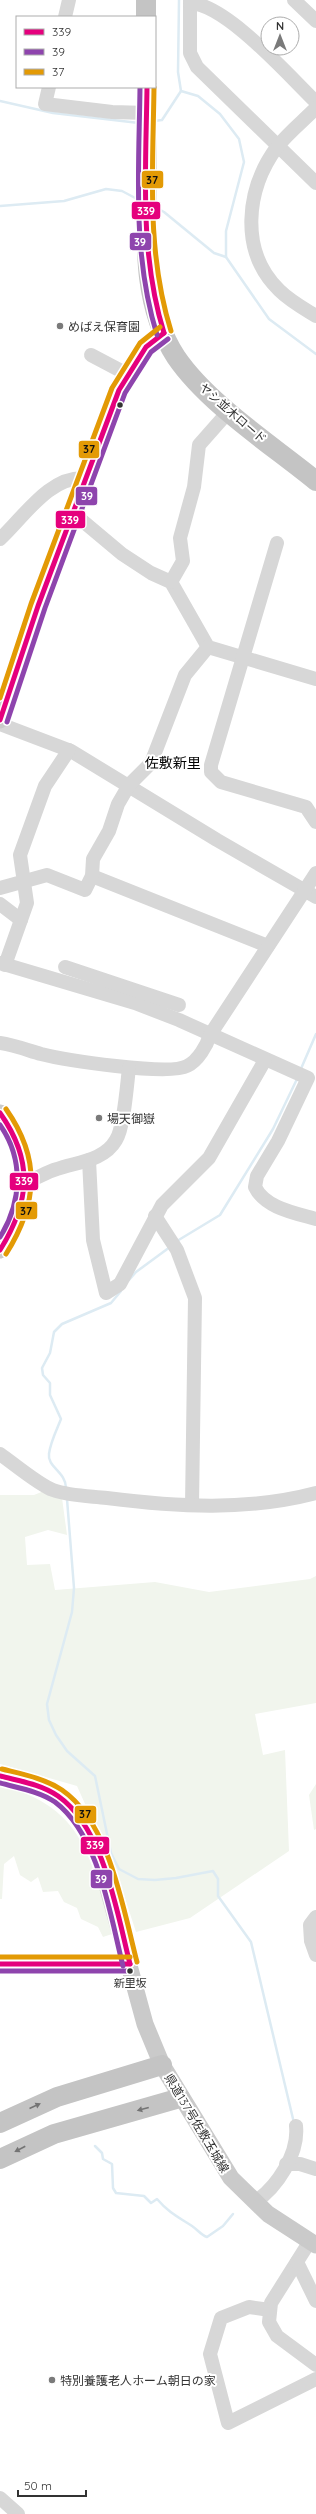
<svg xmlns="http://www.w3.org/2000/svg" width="316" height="2514" font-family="Quicksand,'Noto Sans JP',sans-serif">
  <rect width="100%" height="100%" fill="#fff"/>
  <!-- green -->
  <g fill="#f1f5ed">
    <path d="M44,1491l18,7 5,37 -19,-5 -23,7 2,28 23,-1 5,26 100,-8 54,10 101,-13 6,-3v127l-61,11 8,41 22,-5 4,101 -99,67 -54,14 -17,-52 -42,-94 -77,-22v-269h34z"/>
    <path d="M316,1784v45l-2,1 -5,-35z"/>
    <path d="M0,1785c85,22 91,74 112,149l-9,3 -5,-10 -17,-8 -4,-11 -13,-6 -6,-11 -15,1 -5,-15 -7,5 -11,-7 -6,-19 -10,8 -2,35h-2z"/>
  </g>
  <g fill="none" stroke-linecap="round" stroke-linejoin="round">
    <!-- stream -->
    <g stroke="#ddebf3" stroke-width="2.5">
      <path d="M179,0l-1,72 3,19 17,5 22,18 19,25 5,23 -18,69v26l43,62 47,35"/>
      <path d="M0,101l53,12 86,10"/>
      <path d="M154,121l8,-1 19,-29"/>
      <path d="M0,206l64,-5 42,-12 16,2 17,9"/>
      <path d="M155,207l9,5 50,41 12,4"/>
      <path d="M300,1071l16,-37"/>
      <path d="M177,1241l43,-26 53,-86 24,-50"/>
      <path d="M129,1280l7,-8 34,-25"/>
      <path d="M66,1488c0,-16 -19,-21 -17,-34 1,-11 8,-25 12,-35l-11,-24v-12l-7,-8 -1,-7 8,-15 4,-21 8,-8 49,-21 10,-12"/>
      <path d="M67,1499l7,89 -2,24 -25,92 2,16 7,15 11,16 28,25 16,77 8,16 19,10 17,1 21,-2 37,-7 5,8v17l33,46 43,181"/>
      <path d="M95,2146l7,7 1,6 9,5 1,24 3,5 28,3 7,7 6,-4c12,14 21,18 35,27 6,4 9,9 15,11l16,-11 10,-12"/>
    </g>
    <!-- minor -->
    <g stroke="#d7d7d7" stroke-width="14">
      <path d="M190,0v53l7,14 119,116"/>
      <path d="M294,0l22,21"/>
      <path d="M190,3c36,1 99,73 126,99"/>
      <path d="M65,17l4,-17"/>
      <path d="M49,87l-4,17 67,8 35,1"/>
      <path d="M316,108c-13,13 -28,25 -39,39 -31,42 -38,104 2,143 11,11 24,18 37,26"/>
      <path d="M91,355l36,19"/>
      <path d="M73,513l49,41 29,19 20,9 37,65 108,32"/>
      <path d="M0,539c24,-22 49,-63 85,-61"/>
      <path d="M277,543l-66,222v7l10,10 85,25 10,15"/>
      <path d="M171,582l12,-21 -3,-23 14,-51 5,-42 30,-34"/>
      <path d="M0,724l71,27 146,89 99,57"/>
      <path d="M92,876l176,70"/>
      <path d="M0,888l47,-13 38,15 7,-14 1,-17 16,-28 9,-27 11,-19 22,-22 34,-88 23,-28"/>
      <path d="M0,904l21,16"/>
      <path d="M0,963l135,40 44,17 129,58 -30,63 -21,35 -2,11c10,21 40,26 61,32"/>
      <path d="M5,965l22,-62 -7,-48 25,-69 24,-36"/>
      <path d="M65,967l114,38"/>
      <path d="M0,1043c14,2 27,7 41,11 23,6 128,22 146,12 11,-5 20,-21 23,-31l106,-162"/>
      <path d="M89,1160l4,80 13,53 14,-9 42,-79 47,-47 56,-98"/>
      <path d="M26,1182c10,-3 20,-10 31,-13 20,-7 47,-8 59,-29 8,-12 11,-56 13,-72"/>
      <path d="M155,1216l22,34 18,48 -3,207"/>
      <path d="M0,1454c13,9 39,31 53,36 17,6 37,6 54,8 70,9 141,13 209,-5"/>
      <path d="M316,1917l-6,8 1,16 5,14"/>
      <path d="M0,1964h130"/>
      <path d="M286,2164h14l16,5"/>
      <path d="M255,2202c22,-15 44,-48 41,-76"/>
      <path d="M310,2241l-39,62 -2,19 8,14 39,29"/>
      <path d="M297,2262l19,39"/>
      <path d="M270,2310l-21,-3 -28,11 -11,36 18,69 88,-44"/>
      <path d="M0,2498l18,16"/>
    </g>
    <!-- major -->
    <g stroke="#cacaca" stroke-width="17">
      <path d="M0,720l38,-114 81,-216 27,-43 18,-14"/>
      <path d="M0,1113c36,42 30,95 0,137"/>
      <path d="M0,1776l35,9 22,10 23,23 20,41 45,165 17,41 69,113 37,36 48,31"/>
    </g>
    <!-- highway -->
    <g stroke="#c4c4c4" stroke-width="20">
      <path d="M146,0v17"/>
      <path d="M147,87c0,31 0,62 0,94 -1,59 -5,124 29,176 32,47 96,88 140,124"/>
      <path d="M0,2123l57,-26 105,-32"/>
      <path d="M0,2159l54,-25 126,-36"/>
    </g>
    <!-- bus-1 casing -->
    <g stroke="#fff" stroke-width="8">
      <g id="bus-1">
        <path d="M147,87c-1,83 -8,165 17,246"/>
        <path d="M0,720l38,-114 81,-216 27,-43 18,-14"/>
        <path d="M0,1113c34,48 30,89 0,137"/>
        <path d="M0,1776c19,5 41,8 58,20 46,32 59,117 72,168"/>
        <path d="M0,1964h130"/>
      </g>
    </g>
    <!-- bus-2 casing -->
    <g stroke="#fff" stroke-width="8">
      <g id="bus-2">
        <path d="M140,87c-1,84 -8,167 17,248"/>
        <path d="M7,722l38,-114 80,-215 26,-41 17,-13"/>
        <path d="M0,1125c24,34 22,77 0,112"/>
        <path d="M0,1783c18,5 39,8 55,19 44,33 55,113 68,164"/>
        <path d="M0,1971h130"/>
      </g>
    </g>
    <!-- bus-3 casing -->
    <g stroke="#fff" stroke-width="8">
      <g id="bus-3">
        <path d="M154,87c-1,83 -8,164 17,244"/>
        <path d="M0,698l31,-94 81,-216 28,-45 20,-16"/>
        <path d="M6,1109c35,50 32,94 0,145"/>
        <path d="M2,1769c20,5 42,9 60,21 48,33 61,119 75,172"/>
        <path d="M0,1957h130"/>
      </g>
    </g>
    <!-- bus-1 -->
    <use href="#bus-1" stroke="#e5007d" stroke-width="5"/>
    <!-- bus-2 -->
    <use href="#bus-2" stroke="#8e44ad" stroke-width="5"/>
    <!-- bus-3 -->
    <use href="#bus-3" stroke="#e39a05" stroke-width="5"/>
  </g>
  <!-- one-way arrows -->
  <defs><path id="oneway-solid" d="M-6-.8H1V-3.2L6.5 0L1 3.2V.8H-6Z"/></defs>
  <g fill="#747474">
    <use href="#oneway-solid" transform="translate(35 2106) rotate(-24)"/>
    <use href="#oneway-solid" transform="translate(143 2109) rotate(165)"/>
    <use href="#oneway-solid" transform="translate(20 2149) rotate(152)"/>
  </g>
  <!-- markers -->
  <g fill="#7a7a7a" stroke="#fff" stroke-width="1.5">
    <circle cx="60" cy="326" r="4"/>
    <circle cx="99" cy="1118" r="4"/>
    <circle cx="52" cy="2380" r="4"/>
  </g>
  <g fill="#333" stroke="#fff" stroke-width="1.5">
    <circle cx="120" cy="405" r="3.5"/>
    <circle cx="130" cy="1971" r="3.5"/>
  </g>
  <g text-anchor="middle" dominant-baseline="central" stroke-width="4" stroke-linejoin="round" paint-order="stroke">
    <!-- bus labels -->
    <g font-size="11" fill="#333" stroke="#fff">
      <text x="130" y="1983">新里坂</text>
    </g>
    <!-- poi labels -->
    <g font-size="12" fill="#333" stroke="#fff" text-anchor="start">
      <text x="68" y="326">めばえ保育園</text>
      <text x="107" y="1118">場天御嶽</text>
      <text x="60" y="2380">特別養護老人ホーム朝日の家</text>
    </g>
    <!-- street labels -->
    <g font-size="12" fill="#333" stroke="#fff">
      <text transform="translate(233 413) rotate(41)">ヤシ並木ロード</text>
      <text transform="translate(197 2123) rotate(59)">県道137号佐敷玉城線</text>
    </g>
    <!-- quarter labels -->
    <g font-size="14" fill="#000" stroke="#fff">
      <text x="173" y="763">佐敷新里</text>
    </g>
  </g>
  <g stroke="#fff" stroke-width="1.5">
    <rect x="141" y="170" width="23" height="19" rx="4" fill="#e39a05"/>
    <rect x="131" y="201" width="30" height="19" rx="4" fill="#e5007d"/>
    <rect x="129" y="232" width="23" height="19" rx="4" fill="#8e44ad"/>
    <rect x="78" y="440" width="22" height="19" rx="4" fill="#e39a05"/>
    <rect x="75" y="486" width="23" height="20" rx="4" fill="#8e44ad"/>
    <rect x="55" y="510" width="31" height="19" rx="4" fill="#e5007d"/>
    <rect x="9" y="1172" width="30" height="19" rx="4" fill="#e5007d"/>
    <rect x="15" y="1201" width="23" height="19" rx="4" fill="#e39a05"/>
    <rect x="74" y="1805" width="23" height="19" rx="4" fill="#e39a05"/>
    <rect x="80" y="1836" width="30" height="19" rx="4" fill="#e5007d"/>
    <rect x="90" y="1869" width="23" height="20" rx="4" fill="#8e44ad"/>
  </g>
  <g font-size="11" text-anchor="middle" font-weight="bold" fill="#fff">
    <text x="146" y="215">339</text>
    <text x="140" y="246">39</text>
    <text x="87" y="500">39</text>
    <text x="70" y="524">339</text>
    <text x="24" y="1185">339</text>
    <text x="95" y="1849">339</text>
    <text x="101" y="1883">39</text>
  </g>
  <g font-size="11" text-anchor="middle" font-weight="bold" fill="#111">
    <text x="152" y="184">37</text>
    <text x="89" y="453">37</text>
    <text x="26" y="1215">37</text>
    <text x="85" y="1818">37</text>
  </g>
  <!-- legend -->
  <rect x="16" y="16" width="140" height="72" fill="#ffffff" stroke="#adadad"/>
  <rect x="24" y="29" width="20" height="6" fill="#e5007d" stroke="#adadad"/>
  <text x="52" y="36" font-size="12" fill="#333333">339</text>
  <rect x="24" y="49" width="20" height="6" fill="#8e44ad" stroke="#adadad"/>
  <text x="52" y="56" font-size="12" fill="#333333">39</text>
  <rect x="24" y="69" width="20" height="6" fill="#e39a05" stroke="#adadad"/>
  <text x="52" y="76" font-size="12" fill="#333333">37</text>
  <!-- north arrow -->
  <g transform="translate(280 36)"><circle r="19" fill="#ffffff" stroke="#adadad"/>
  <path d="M0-3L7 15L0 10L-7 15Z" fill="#7a7a7a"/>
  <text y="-6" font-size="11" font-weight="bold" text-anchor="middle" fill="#333333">N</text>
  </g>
  <!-- scale -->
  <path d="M18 2490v6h68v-6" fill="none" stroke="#333333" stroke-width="2"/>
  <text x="24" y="2490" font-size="12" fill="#333333" stroke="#ffffff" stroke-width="3" paint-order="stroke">50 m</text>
</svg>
